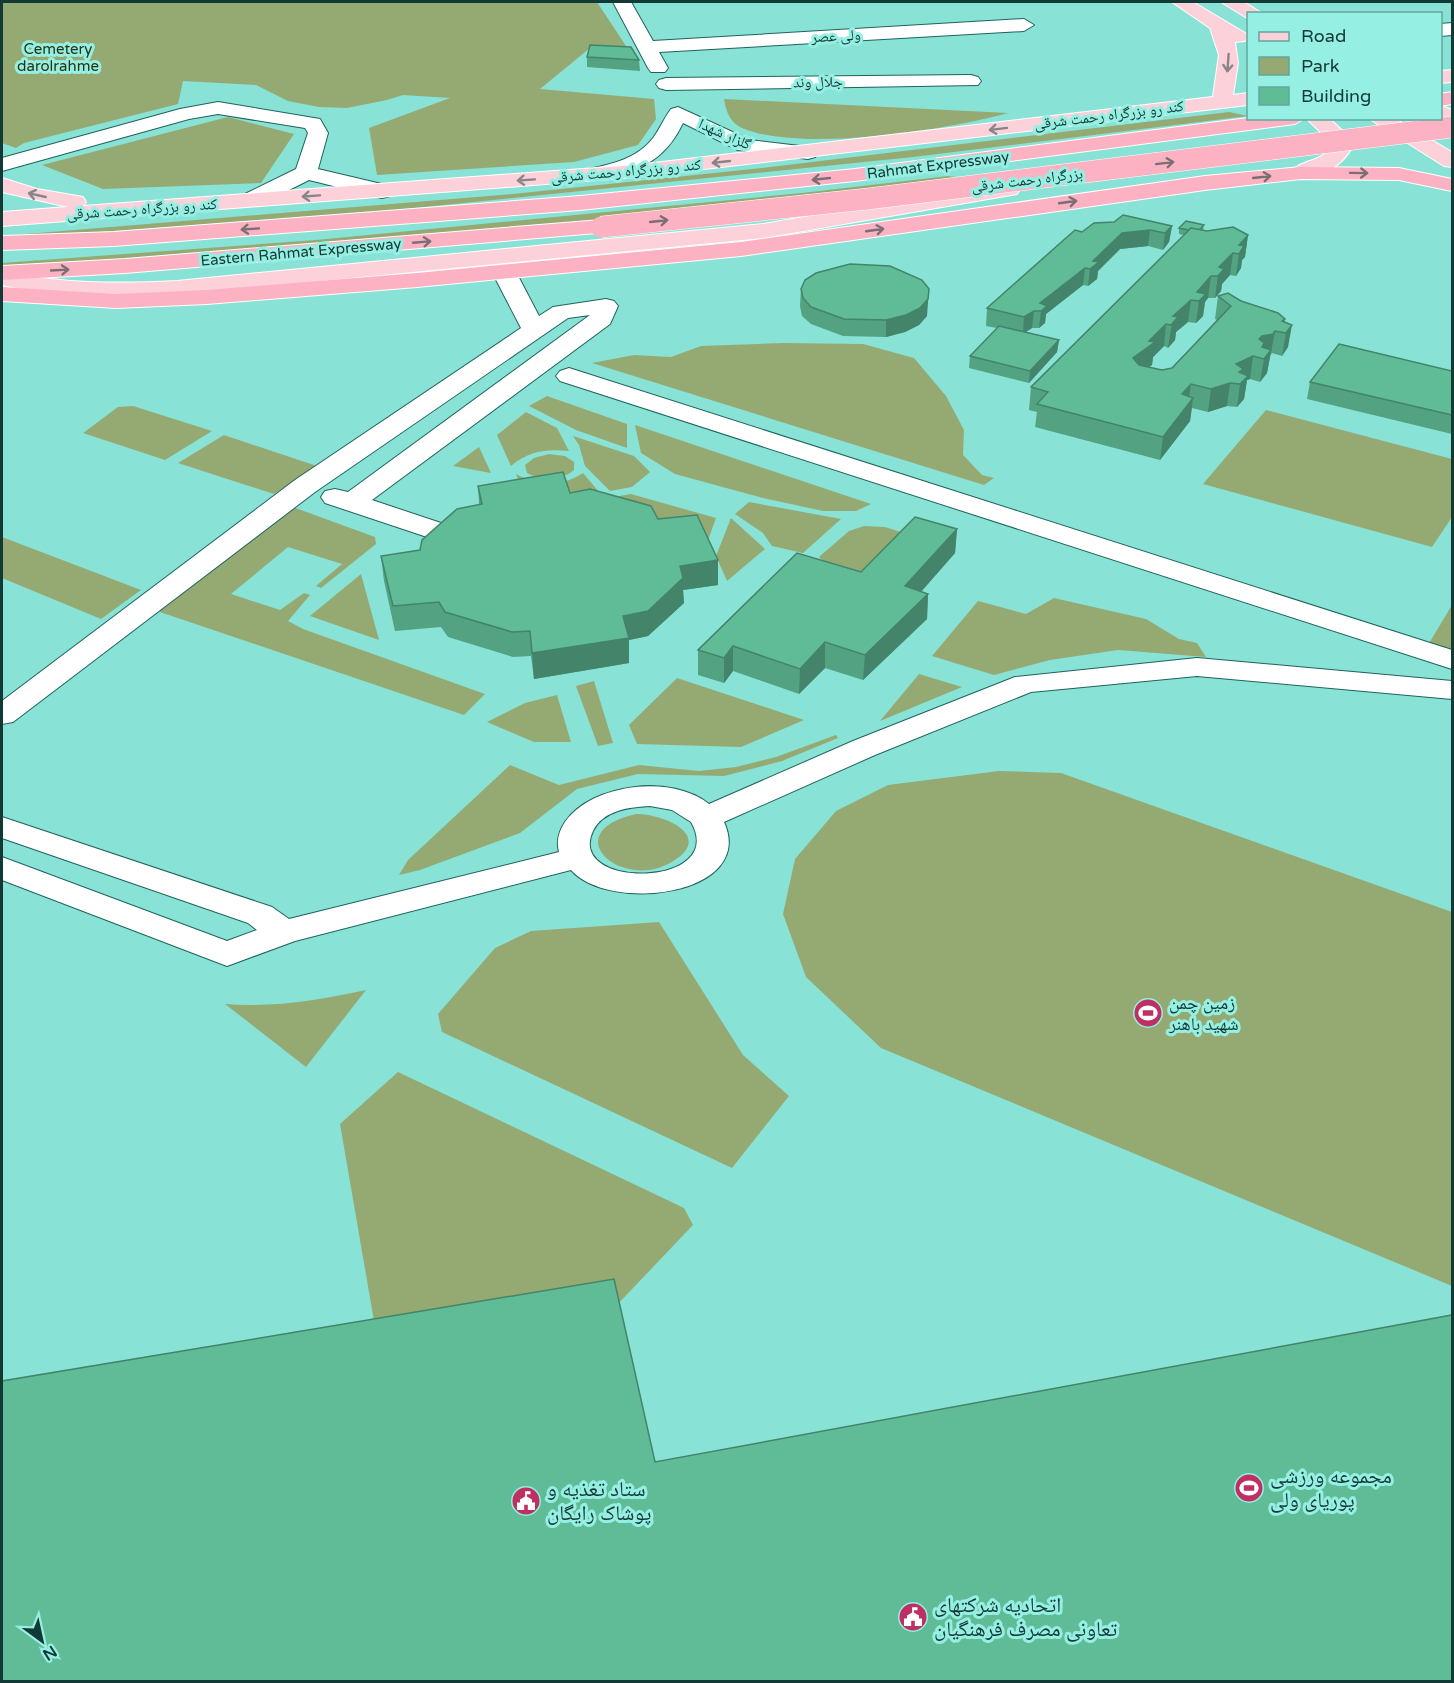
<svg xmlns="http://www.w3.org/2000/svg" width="1454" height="1683" font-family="'Varela Round','Noto Naskh Arabic',sans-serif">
  <rect width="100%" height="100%" fill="#89e2d6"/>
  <!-- green -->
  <g fill="#95aa72">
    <path d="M2,2h595l29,44 -6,3 -30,-1 -50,41 114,10 2,20 -18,26 -64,17 -197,13 -8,-47 81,-30 -47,-3 -16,5 -40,8 -28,-1 -31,-6 -32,-16 -73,-4 -5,23 -154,39 -8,5 -14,-5z"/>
    <path d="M724,99l284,14c-62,17 -206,40 -266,15 -12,-5 -16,-17 -18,-29z"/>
    <path d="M1229,112l19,4 -335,41 -557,57 -316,22h-38l511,-42 249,-26z"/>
    <path d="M228,117l66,17 -33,49 -158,6 -61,-24z"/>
    <path d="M948,176l15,2c-318,42 -638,69 -959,90l-2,-5 314,-23 486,-47z"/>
    <path d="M783,343l80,1 51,14 32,38 18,34 -1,25 19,20 12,3 -10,7 -392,-122 42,-8 37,2 30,-11z"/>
    <path d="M547,396l80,28v24l-51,-18 -47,-24z"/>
    <path d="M133,406l79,25 -47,29 -82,-27 35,-26z"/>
    <path d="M1266,410l186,49v58l-20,30 -229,-63z"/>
    <path d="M526,412l31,16 12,23c-23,-2 -40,0 -58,15l-14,-31z"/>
    <path d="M635,425l236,79 -15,7h-33l-60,-13 -88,-24 -34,-21z"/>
    <path d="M224,435l93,31 -43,28 -96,-31z"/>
    <path d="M573,436l61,20 16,16 -18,15 -22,4 -25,-25 -6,-21z"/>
    <path d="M479,447l12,26 -38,-7z"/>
    <path d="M549,454l16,2 9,6v8c-12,11 -33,11 -47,3l-2,-8 9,-7z"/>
    <path d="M583,473l17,20 -75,6 -9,-25c23,12 44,14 67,-1z"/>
    <path d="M631,494l85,24 -9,25 -136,-39z"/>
    <path d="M749,502l92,17 -38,34 -31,-7 -9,-13 -28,-19z"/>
    <path d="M290,506l85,31 1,7 -55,44 -5,-2 26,-22 -54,-17 -57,47 49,16 24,-17 6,2 -22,26 15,8 182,65 -21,21 -307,-104z"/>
    <path d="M731,518l34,31 -38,32 -11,-25z"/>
    <path d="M864,526l21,1 22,7 -47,46 -35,-17 -6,-6 30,-26z"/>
    <path d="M2,537l139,53 -40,29 -99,-41z"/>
    <path d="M361,574l18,66 -69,-24z"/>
    <path d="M1054,598l92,21 33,20 18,4 9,14 -88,-7 -68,10 -56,15 -62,-19 46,-55 48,13z"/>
    <path d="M1452,605v47l-24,-7z"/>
    <path d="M919,674l43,13 -82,34z"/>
    <path d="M677,678l127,42 -63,27 -104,-3 -8,-19z"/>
    <path d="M594,681l19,62 -15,3 -22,-60z"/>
    <path d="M557,695l14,47h-37l-47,-20 38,-19z"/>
    <path d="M836,735l2,3 -56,23 -58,15 -86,-2 -61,15 -57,44 -100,37 -21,5 9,-15 102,-95 49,20 80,-20 60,6 37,-4 40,-10z"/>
    <path d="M999,771l62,2 391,139v374l-571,-238 -75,-71 -23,-63 12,-55 41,-48 52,-26z"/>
    <path d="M636,814c31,0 80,24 34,49 -50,28 -114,-31 -34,-49z"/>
    <path d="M659,922l84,133 46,41 -57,72 -290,-136 -4,-18 57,-66 36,-17z"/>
    <path d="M366,990l-60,77 -81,-63c49,4 93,-4 141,-14z"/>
    <path d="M398,1072l286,136 9,17 -78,82 -237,37 -38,-220z"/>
  </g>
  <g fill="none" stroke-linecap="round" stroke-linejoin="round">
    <!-- minor casing -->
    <g stroke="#1d645c" stroke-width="2">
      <g id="minor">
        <path d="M613,2h18l22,39 371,-22 10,6 -10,6 -365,21 9,16 -3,4h-14l-3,-4z"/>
        <path d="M1452,23v12l-12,1v-12z"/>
        <path d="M971,75l7,2 3,4 -3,4 -312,5 -7,-2 -3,-4 3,-4 7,-2z"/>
        <path d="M218,102l102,17 8,14 -10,36 72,17 3,5 -3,5 -8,2 -73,-18 -50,25h-16l-3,-5 3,-5 53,-26 12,-36 -3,-5 -87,-14 -29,5 -187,52v-13l178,-49z"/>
        <path d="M678,107l72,33 58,7 7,2 4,4 -4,4 -7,2 -70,-9 -55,-27c-20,41 -45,47 -86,57l-8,-1 -3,-5 3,-5c24,-5 49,-11 64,-31 7,-9 11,-20 18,-29z"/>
        <path d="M504,265l8,2 4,5 23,44 14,-9 53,-8 8,2 4,5 -8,18 -238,176 81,27 4,6 -4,6 -10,2 -10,-2 -108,-36 -4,-6 4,-6 10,-2 13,3 242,-177 -22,3 -253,174 -302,230 -11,2v-23l293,-221 226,-152 -29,-56 4,-5z"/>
        <path d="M569,368l883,282v19l-892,-288 -4,-5 4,-5z"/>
        <path d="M1197,658l255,23v18l-255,-23 -166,16 -156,63 -151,67c33,73 -114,92 -153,48l-276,71 -68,25 -225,-86v-23l225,84 30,-11 -9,-7 -246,-85v-21l270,90 17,12 270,-67c-3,-11 0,-21 6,-30 27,-39 108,-48 144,-18l144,-63 162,-64zM650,806l22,4 19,12c38,66 -126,68 -98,9 10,-21 37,-24 57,-25z"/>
      </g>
    </g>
    <!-- major casing -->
    <g stroke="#fff" stroke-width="2">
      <g id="major">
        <path d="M1172,2h21l52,31 3,4 -3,4 -10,1 3,21 -5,32 15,-2v12l-612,72 -634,49v-14l66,-5 -66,-15v-14l35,11 46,8 3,5 -3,4 553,-41 577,-68 6,-42 -9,-27z"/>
        <path d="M1221,2h23l19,12h-15l-1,4z"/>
        <path d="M1452,70v12l-12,1v-12z"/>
        <path d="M1440,105l12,5v14l-14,-6h2z"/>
        <path d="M1306,118h23l25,24c-7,22 -38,41 -61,36l-3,-5c10,-15 35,-9 42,-30z"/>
        <path d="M1368,118h26l58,34v15l-8,-1z"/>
        <path d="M1009,182l8,2 3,5 -3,5 -254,44 -586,57c-60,3 -117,3 -175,-10v-14c58,13 115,13 175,10l586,-57z"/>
      </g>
    </g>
    <!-- highway casing -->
    <g stroke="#fff" stroke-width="2">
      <g id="highway">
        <path d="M1452,92v12l-12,2v-12z"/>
        <path d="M1248,118h57l-10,6 -440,57 -275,29 -466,36 -112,4v-14l112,-4 466,-36 275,-27z"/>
        <path d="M1301,167l98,1 53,11v12l-53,-11 -98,-1 -96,11 -464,66 -324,31 -210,17 -91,4 -114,-7v-14l114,7 91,-4 210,-17 324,-31 464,-66z"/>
        <path d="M601,220l8,2 3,5 -3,5 -484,41 -123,7v-14l123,-7z"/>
      </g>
    </g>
    <!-- minor -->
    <use href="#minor" fill="#fff" fill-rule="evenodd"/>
    <!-- major -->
    <use href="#major" fill="#fdd1da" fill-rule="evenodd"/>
    <!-- highway -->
    <use href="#highway" fill="#fcb2c2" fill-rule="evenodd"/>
    <!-- highway-bridge casing -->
    <g stroke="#fff" stroke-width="22" stroke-linecap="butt">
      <path id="highway-bridge" d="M601,227l266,-28 585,-72"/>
    </g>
    <!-- highway-bridge -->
    <use href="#highway-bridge" stroke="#fcb2c2" stroke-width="21"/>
  </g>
  <!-- wall -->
  <g fill="#53a282">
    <path d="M587,57l52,3 1,11 -53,-4z"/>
    <path d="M1204,225l-1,6 45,4 -3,22 -3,3 -1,8 -5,8 -6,-1 -8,9 -1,7 -6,7h-7l-3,4 -2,14 -7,7 -8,-1 -12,10 -1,8 -7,8 -4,-2 -11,11 -1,8 -3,2 13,3 10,-2 45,-48 -2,-1 3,-23 23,5 44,18v3l3,25 -6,9 -10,-3 -2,3 -3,17 -7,9 -10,-3 -3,1 -3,19 -7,8 -10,-1 -19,6 -16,-4 -2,13 -30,39 -125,-33 2,-15 -8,-2 2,-23 153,-152 -5,-1v-6z"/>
    <path d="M1172,226l-3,16 -6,8 -15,-4 -28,3 -22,22 -1,8 -9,7 -5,-1 -37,29 -1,9 -6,5h-7l-7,4 34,8 -2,12 -28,31 -60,-15 1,-12 27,-28 -11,-2 1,-18 95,-76z"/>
    <path d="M801,289l126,27 -8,9 -14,7 -19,5 -43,-1 -32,-12 -9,-8 -2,-10z"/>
    <path d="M1452,371v63l-145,-35 3,-17z"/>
    <path d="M478,486l92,7 88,26 60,41v25l-35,5 1,13 -36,33 -19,4v23l-95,16 -3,-23 -18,1 -65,-20 -7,-10 -46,4 -11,-50 -3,-25 39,-6 59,-46z"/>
    <path d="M957,529l-2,24 -34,39 7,2 -1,25 -64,61 -38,-12 -26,26 -66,-23 -9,12 -26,-8v-25l163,-78z"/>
  </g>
  <!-- shaded-wall -->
  <g fill="#43846a">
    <path d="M1172,226l-3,16 -6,8 2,-17z"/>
    <path d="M1150,230l-2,16 -28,3 -22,22 -1,8 -9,7 2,-17 3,-8 29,-28z"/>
    <path d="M1248,235l-3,22 -3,3 -1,8 -5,8 3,-22v-9z"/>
    <path d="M1233,253l-3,22 -8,9 -1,7 -6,7 4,-31z"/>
    <path d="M1085,268l-2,17 -37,29 -1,9 -6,5 2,-17 -1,-8z"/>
    <path d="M1211,276l-3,22 -3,4 -2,14 -7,7 3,-22 -2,-9z"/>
    <path d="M929,289l-2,27 -8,9 -14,7 -19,5v-17z"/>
    <path d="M1191,300l-3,22 -12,10 -1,8 -7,8 5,-32z"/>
    <path d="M1034,311l-2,17 -9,6 1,-17z"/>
    <path d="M1166,324l-2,22 -11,11 -1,8 -22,16 3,-23z"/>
    <path d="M1292,325l-4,22 -6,9 4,-23z"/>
    <path d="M1275,331l-8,42 -7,9 4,-23 -5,-20 3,-3z"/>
    <path d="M1059,340l-2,12 -28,31 1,-12z"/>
    <path d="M1253,356l-3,23 -3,1 -3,19 -7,8 3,-23 -4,-20z"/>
    <path d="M1230,383l-3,23 -19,6 3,-23z"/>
    <path d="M1191,384l-3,20 5,-6 -3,23 -30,39 3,-23 19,-43z"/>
    <path d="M957,529l-2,24 -51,58 1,-25z"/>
    <path d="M718,560v25l-35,5 1,13 -36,33 -19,4v23l-95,16 -2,-26 91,-37 57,-50z"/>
    <path d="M928,594l-1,25 -64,61 2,-25z"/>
    <path d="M825,642v26l-26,26 1,-25z"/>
    <path d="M733,646v25l-9,12v-25z"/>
  </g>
  <!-- building -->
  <g fill="#60bc97" stroke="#43846a" stroke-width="1.5">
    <path d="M590,45l41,2 8,13 -52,-3z"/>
    <path d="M1123,215l49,11 -7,7 -15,-3 -28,3 -29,28 6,1 -9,7 -5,-1 -45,35 7,3 -6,5h-7l-10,6 -37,-9 88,-78 7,2 12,-9 20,-1z"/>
    <path d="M1186,221l18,4 -5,5 -8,-2 -2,2 -10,-2z"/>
    <path d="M1233,227l15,8 -9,10 5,1 -5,8 -6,-1 -14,14 5,2 -6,7h-7l-14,16 9,2 -7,7 -8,-1 -18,16 5,1 -7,8 -5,-1 -17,17 6,1 -22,16 6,7 23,5 10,-2 59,-62 -13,-10 10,-3 13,8 37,12 7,6 -3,2 10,4 -6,8 -11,-2 -2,3 -11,2 -3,3 5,4 -2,4 9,3 -7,9 -11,-3 -17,8 7,5 -4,3 9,4 -8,8 -10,-1 -19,6 -20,-5 -9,10 11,4 -30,39 -126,-33 11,-12 -17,-5 160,-159 16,3z"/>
    <path d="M850,264l40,2 32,14 7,9 -1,10 -8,9 -14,7 -20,5 -42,-1 -33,-12 -8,-9 -2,-9 4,-9 11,-7z"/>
    <path d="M999,326l60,14 -29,31 -60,-15z"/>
    <path d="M1339,344l113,27v44l-142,-33z"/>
    <path d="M563,472l7,21 20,-4 61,17 7,13 39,-4 21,45 -38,6 3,12 -35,33 -25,5 6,22 -97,15 -2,-22 -18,1 -67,-20 -6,-10 -46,4 -12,-50 39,-6 2,-10 35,-31 25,-5 -4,-18z"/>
    <path d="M915,517l42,12 -52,57 23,8 -63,61 -40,-13 -25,27 -67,-23 -9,12 -26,-8 99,-97 64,19z"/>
    <path d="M614,1279l41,183 797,-147v367h-1450v-301z"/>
  </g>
  <!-- one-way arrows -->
  <defs><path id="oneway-shaft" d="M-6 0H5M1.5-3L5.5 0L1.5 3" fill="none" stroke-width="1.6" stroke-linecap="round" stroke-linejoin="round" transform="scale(1.5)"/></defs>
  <g stroke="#888588">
    <use href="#oneway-shaft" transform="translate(1228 63) rotate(94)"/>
    <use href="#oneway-shaft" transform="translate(998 129) rotate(173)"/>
    <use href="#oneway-shaft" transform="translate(721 162) rotate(174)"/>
    <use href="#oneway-shaft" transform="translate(526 180) rotate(176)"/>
    <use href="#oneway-shaft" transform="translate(37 195) rotate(-167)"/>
    <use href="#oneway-shaft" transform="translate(311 196) rotate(176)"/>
  </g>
  <g stroke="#7c6f74">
    <use href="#oneway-shaft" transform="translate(1165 163) rotate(-7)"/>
    <use href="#oneway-shaft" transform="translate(1359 173) rotate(1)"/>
    <use href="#oneway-shaft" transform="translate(1262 177) rotate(-6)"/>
    <use href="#oneway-shaft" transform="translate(821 179) rotate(174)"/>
    <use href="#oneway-shaft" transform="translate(1068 202) rotate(-8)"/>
    <use href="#oneway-shaft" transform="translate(659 221) rotate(-6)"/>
    <use href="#oneway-shaft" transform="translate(250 229) rotate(176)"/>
    <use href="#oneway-shaft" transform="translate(875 230) rotate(-8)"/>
    <use href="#oneway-shaft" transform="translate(422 242) rotate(-5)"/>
    <use href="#oneway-shaft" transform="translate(60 270) rotate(-3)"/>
  </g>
  <!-- icons -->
  <defs>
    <g id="stadium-disc" transform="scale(1.5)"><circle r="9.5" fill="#bd3061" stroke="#96efe3"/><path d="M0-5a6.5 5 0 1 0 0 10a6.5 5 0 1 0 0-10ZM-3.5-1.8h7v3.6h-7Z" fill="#fff"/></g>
    <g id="civic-disc" transform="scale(1.5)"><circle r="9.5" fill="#bd3061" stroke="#96efe3"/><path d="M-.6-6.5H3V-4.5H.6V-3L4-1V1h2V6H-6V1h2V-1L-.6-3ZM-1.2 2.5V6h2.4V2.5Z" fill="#fff"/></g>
  </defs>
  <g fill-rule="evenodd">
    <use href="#stadium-disc" x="1148" y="1013"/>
    <use href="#stadium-disc" x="1249" y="1488"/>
    <use href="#civic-disc" x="526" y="1501"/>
    <use href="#civic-disc" x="913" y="1617"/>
  </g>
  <g text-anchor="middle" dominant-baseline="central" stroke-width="6" stroke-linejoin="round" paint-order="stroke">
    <!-- far-street labels -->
    <g font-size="15" fill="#133935" stroke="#96efe3">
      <text transform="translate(836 36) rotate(-3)">ولی عصر</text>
      <text transform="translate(818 82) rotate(-1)">جلال وند</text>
      <text transform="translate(1109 115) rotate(-7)">کند رو بزرگراه رحمت شرقی</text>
      <text transform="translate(725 134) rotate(24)">گلزار شهدا</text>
      <text transform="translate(938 165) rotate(-7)">Rahmat Expressway</text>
      <text transform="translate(626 171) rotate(-5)">کند رو بزرگراه رحمت شرقی</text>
      <text transform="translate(1027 180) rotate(-7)">بزرگراه رحمت شرقی</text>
      <text transform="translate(142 209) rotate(-4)">کند رو بزرگراه رحمت شرقی</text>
      <text transform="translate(301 252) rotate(-5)">Eastern Rahmat Expressway</text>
    </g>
    <!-- far-park labels -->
    <g font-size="15" fill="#293414" stroke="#96efe3">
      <text x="58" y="49">Cemetery<tspan x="58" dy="17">darolrahme</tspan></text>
    </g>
    <!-- poi labels -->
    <g font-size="18" fill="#133935" stroke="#96efe3" text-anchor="start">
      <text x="1169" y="1003">زمین چمن<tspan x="1169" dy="21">شهید باهنر</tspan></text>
    </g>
    <!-- near-poi labels -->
    <g font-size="21" fill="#133935" stroke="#96efe3" text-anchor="start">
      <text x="1270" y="1476">مجموعه ورزشی<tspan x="1270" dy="24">پوریای ولی</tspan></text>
      <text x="547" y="1489">ستاد تغذیه و<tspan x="547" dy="24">پوشاک رایگان</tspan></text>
      <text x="934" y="1605">اتحادیه شرکتهای<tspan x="934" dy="24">تعاونی مصرف فرهنگیان</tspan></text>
    </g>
  </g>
  <!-- border -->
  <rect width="1454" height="1683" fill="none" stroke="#133935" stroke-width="6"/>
  <!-- legend -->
  <rect x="1247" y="12" width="195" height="108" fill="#96efe3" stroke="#62a69d" stroke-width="1.5"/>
  <rect x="1259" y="32" width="30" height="9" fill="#fdd1da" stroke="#62a69d" stroke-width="1.5"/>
  <text x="1301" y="42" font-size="18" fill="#133935">Road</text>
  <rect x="1259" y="57" width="30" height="18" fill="#95aa72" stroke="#62a69d" stroke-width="1.5"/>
  <text x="1301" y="72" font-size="18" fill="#133935">Park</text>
  <rect x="1259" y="87" width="30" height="18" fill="#60bc97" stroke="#62a69d" stroke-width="1.5"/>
  <text x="1301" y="102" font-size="18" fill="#133935">Building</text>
  <!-- north arrow -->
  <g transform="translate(42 1641) rotate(147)" stroke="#96efe3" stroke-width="4.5" paint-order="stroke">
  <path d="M0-4.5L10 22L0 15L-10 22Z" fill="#133935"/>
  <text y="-9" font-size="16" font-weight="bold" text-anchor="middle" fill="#133935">N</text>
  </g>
</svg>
